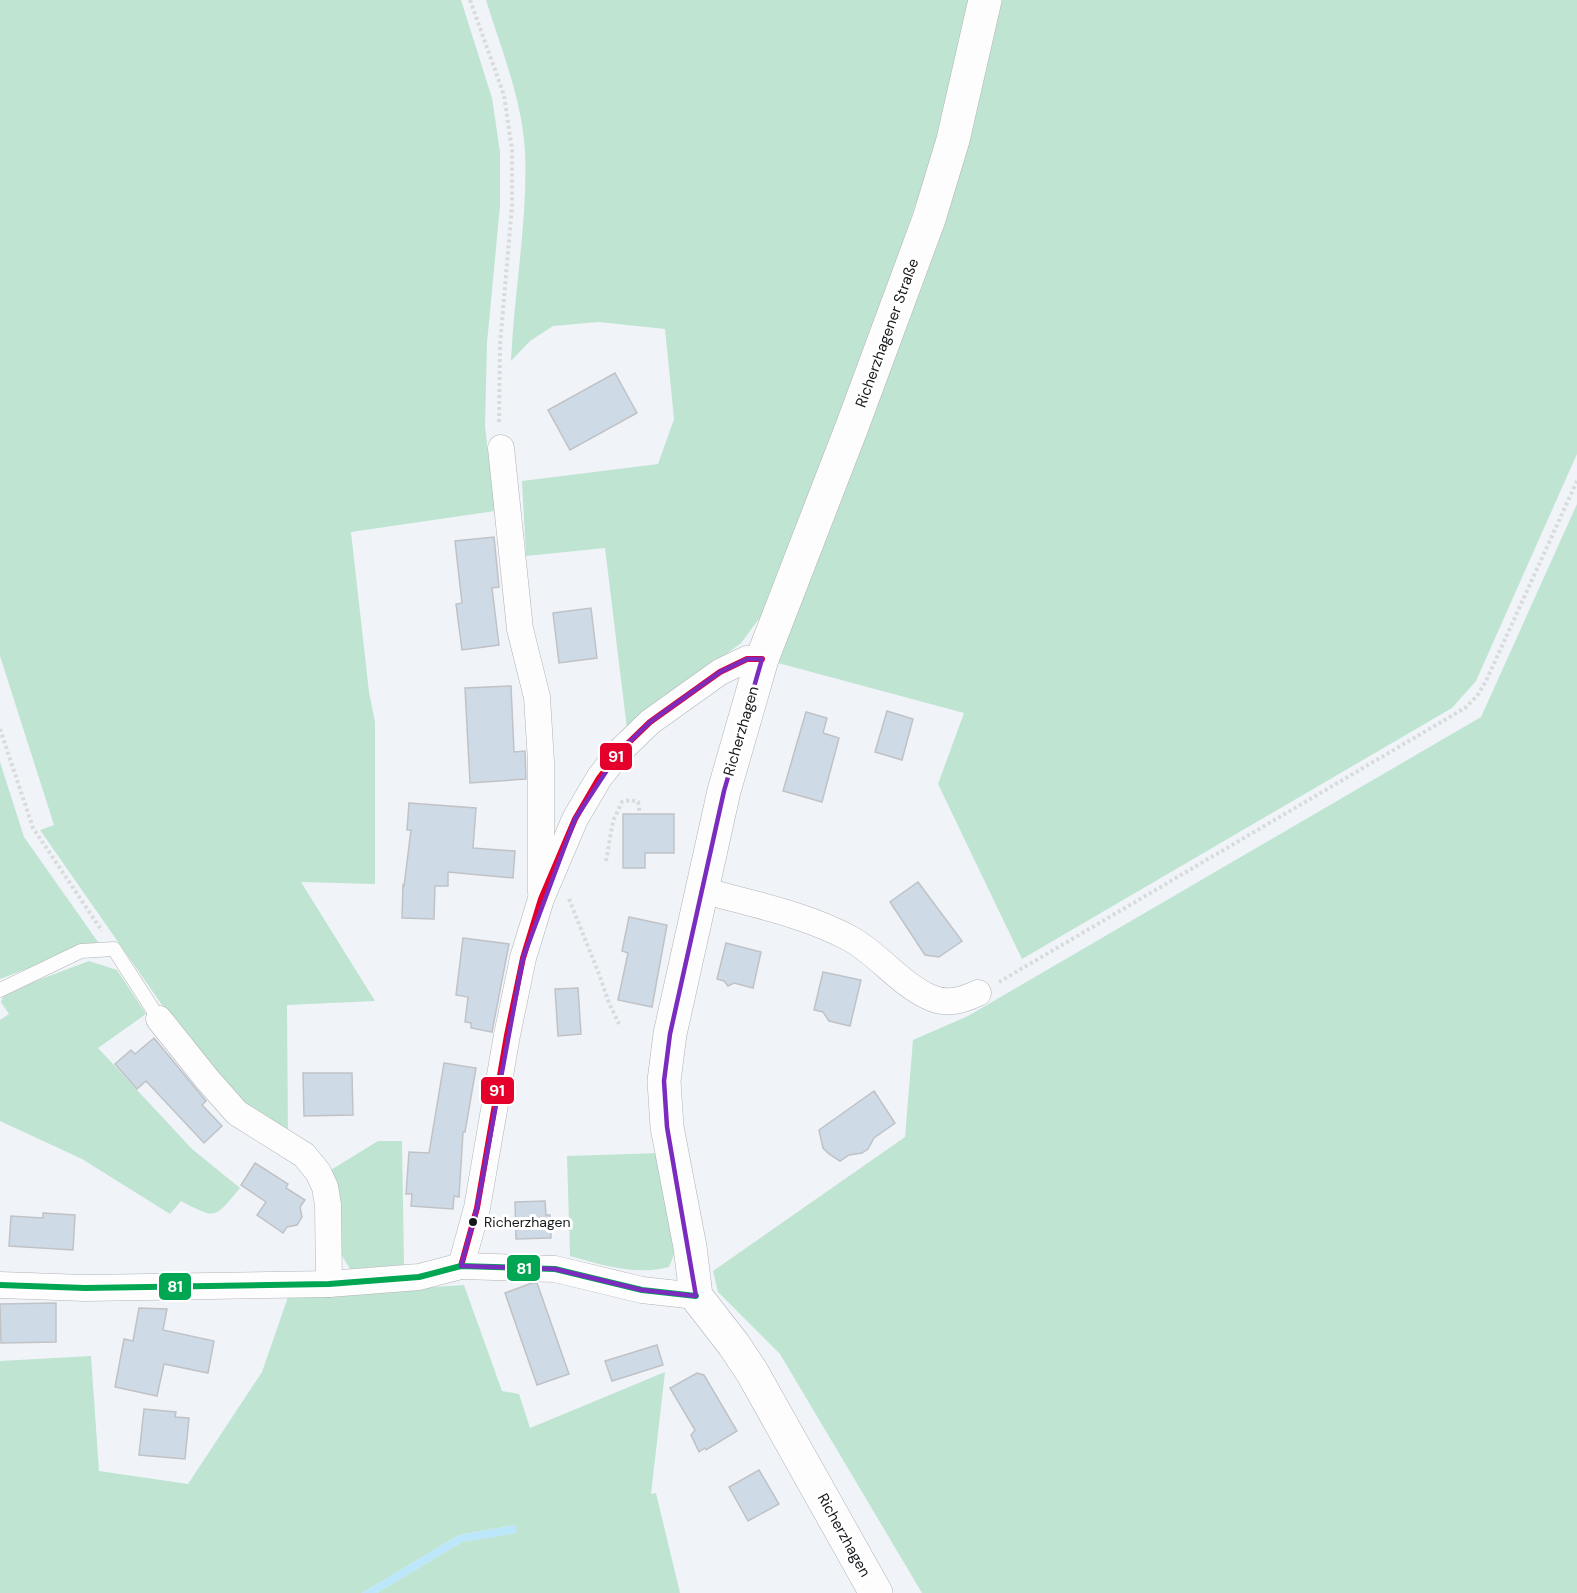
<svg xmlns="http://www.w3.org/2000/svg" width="1577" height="1593" font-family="'DM Sans',sans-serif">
  <rect width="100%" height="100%" fill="#f0f4f8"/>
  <!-- green -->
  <g fill="#bfe4d2">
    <path d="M0,0h461l31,98 8,54v54l-13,137 -2,83 10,85 -144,21 18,160 6,30v162l-74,-2 74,119 -88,4 1,130 -64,-46 -62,-84 -122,-175 14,-5 -54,-169z"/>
    <path d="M486,0h483l-34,148 -48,140 -120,320 -26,35 -114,86 -22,-181 -79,8 -4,-75 136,-17 16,-45 -9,-90 -66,-7 -46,4 -23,15 -19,20c3,-70 17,-140 14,-210 -3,-52 -24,-102 -39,-151z"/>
    <path d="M995,0h582v454l-101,227 -24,27 -430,251 -84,-175 26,-71 -186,-50z"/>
    <path d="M1577,504v1089h-655l-142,-239 -62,-62 -5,-21 192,-134 8,-97 55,-24 513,-299z"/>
    <path d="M0,762l24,75 74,105 -98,37z"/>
    <path d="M89,961l28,9 29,44 -48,34 94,101 48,39c-26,31 -23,32 -59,13l-11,13 -88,-55 -82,-38v-101l9,-6 -8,-12 3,-9z"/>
    <path d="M378,1141h24l2,124 -54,4 -12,-20 -12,-76z"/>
    <path d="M661,1153l14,99 -6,15c-34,9 -66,-2 -99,-11l-3,-100z"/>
    <path d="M464,1285l38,106 17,3 11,34 135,-56 -14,122 5,-1 24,100h-303l85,-51 54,-9 -1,-8 -56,10 -97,58h-362v-232l91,-5 8,115 89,13 74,-112 26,-75z"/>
  </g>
  <!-- water -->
  <path fill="#bce6f9" d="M515,1525l2,8 -55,9 -85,51h-15l97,-58z"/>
  <!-- building -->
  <g fill="#cedae6" stroke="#c0c2c6" stroke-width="1.5">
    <path d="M615,373l22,40 -67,37 -22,-40z"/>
    <path d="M494,537l5,50 -7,1 7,57 -37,5 -6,-46 6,-1 -7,-62z"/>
    <path d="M591,608l6,50 -38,5 -6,-50z"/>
    <path d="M511,686l3,66 11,-1 1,28 -56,4 -5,-95z"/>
    <path d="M887,711l26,8 -11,41 -27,-8z"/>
    <path d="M806,712l21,6 -4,15 16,5 -17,64 -39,-11z"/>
    <path d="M409,803l67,5 -3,40 42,3 -2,27 -65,-6v14h-13l-1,33 -32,-1 1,-33 1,1 7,-56h-4z"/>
    <path d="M623,814h51v39h-29v15h-22z"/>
    <path d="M918,882l44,59 -23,16 -14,-2 -35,-53z"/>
    <path d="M629,917l38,8 -15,82 -34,-7 10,-47 -6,-2z"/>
    <path d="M463,938l46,6 -17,88 -21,-4v-5l-6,-1 3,-25 -12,-2z"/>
    <path d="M726,943l35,9 -8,36 -19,-5 -6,3 -4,-5 -7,-2z"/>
    <path d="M823,972l38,8 -11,46 -21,-5 -6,-9 -9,-2z"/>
    <path d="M578,988l3,46 -23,2 -3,-47z"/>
    <path d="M154,1038l52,63 -4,4 20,21 -18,17 -58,-62 -9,8 -22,-25 16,-14 4,4z"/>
    <path d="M444,1063l32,5 -11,64h-2l-4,65 -5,-1 -1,13 -42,-3 1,-12h-6l3,-42 20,1z"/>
    <path d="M303,1073h49l1,42 -49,1z"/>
    <path d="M874,1091l21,32 -21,15 -6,11 -6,4 -13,2 -9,6 -11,-7 -6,-6 -4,-18z"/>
    <path d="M255,1163l33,21 -2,4 19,12 -5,7 2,10 -5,8 -10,2 -4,6 -26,-18 9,-13 -25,-17z"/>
    <path d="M545,1201l1,14h4l1,23 -35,1 -1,-37z"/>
    <path d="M43,1213l32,2 -2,35 -64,-4 2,-30 32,2z"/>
    <path d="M532,1283h5l32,91 -32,11 -32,-92z"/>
    <path d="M56,1303v39l-55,1 -1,-39z"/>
    <path d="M139,1308l28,1 -4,21 51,11 -6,32 -44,-9 -7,32 -42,-9 9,-48 9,2z"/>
    <path d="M657,1345l6,20 -51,16 -7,-20z"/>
    <path d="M697,1373l7,2 33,56 -31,19 -1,-2 -6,4 -8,-17 4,-5 -25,-42z"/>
    <path d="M144,1409l32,3 -1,5 14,1 -4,41 -46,-4z"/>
    <path d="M759,1470l20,34 -31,17 -19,-34z"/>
  </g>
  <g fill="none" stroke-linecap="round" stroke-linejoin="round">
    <!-- lane casing -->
    <g stroke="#b0b3b6" stroke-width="15">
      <path id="lane" d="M0,990l81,-39 33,-2 45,70"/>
    </g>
    <!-- street casing -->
    <g stroke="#b0b3b6" stroke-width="27">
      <g id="street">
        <path d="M501,448l19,181 17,68 4,65v130"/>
        <path d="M702,890c49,14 103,24 149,49 28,16 48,44 78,58 17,8 32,4 49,-4"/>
        <path d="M159,1019l48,60 30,34 67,42 14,17 7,15 3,18 1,79"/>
        <path d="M461,1266l16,-58 30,-173 16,-77 18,-59 34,-80 24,-41 20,-26 31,-30 70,-50 27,-13h15"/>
        <path d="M0,1285l85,3 244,-4 90,-7 42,-11 94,3 87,21 54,6"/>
      </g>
    </g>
    <!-- secondary casing -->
    <g stroke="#b0b3b6" stroke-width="34">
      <path id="secondary" d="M876,1593l-124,-221 -18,-27 -38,-49 -6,-49 -23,-120 -3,-46 6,-47 54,-243 38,-132 91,-235 76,-205 24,-79 32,-140"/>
    </g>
    <!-- path -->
    <g stroke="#d9dadb" stroke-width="4" stroke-dasharray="3 3" stroke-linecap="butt">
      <path d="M470,0l34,95 8,55v56l-12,138 -1,79"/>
      <path d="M0,729l33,99 69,103"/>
      <path d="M606,861l7,-40 9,-19 9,-2 7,2 2,12"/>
      <path d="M569,899l30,75 10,29 10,21"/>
      <path d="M999,982l466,-274 12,-12 9,-15 91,-200"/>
    </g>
    <!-- lane -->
    <use href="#lane" stroke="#fdfdfe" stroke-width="14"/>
    <!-- street -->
    <use href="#street" stroke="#fdfdfe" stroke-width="26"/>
    <!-- secondary -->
    <use href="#secondary" stroke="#fdfdfe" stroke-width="33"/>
    <!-- bus-1 casing -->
    <g stroke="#fff" stroke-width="10">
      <path id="bus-1" d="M461,1266l16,-58 30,-173 16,-77 18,-59 34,-80 24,-41 20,-26 31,-30 70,-50 27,-13h15"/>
    </g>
    <!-- bus-2 casing -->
    <g stroke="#fff" stroke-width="10">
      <path id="bus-2" d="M0,1285l85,3 244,-4 90,-7 42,-11 94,3 87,21 54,6"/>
    </g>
    <!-- bus-1 -->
    <use href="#bus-1" stroke="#e4002b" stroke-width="6"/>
    <!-- bus-2 -->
    <use href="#bus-2" stroke="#00a651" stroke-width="6"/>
  </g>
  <!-- marked area -->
  <path fill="none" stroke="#7b2cbf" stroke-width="4.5" stroke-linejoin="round" d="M747,659h15l-38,132 -54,243 -6,47 3,46 29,169 -54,-6 -87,-21 -94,-3 16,-58 46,-250 52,-139 44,-67 31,-30 70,-50z"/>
  <!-- markers -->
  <circle fill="#15181b" stroke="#fff" stroke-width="2" cx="473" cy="1222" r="5"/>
  <g text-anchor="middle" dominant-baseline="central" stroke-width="6" stroke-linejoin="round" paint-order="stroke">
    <!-- bus labels -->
    <g font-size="14" fill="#15181b" stroke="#fff" text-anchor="start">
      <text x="484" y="1222">Richerzhagen</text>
    </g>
    <!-- street labels -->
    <g font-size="15" fill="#15181b" stroke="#fff">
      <text transform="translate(887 333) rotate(-70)">Richerzhagener Straße</text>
      <text transform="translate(741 731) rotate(-74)">Richerzhagen</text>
      <text transform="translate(844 1535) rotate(61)">Richerzhagen</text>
    </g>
  </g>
  <g stroke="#fff" stroke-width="2">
    <rect x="599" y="742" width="34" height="29" rx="6" fill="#e4002b"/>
    <rect x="480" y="1076" width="35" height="29" rx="6" fill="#e4002b"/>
    <rect x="506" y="1254" width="35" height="28" rx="6" fill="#00a651"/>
    <rect x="158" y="1272" width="34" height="29" rx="6" fill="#00a651"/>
  </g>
  <g font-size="16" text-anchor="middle" font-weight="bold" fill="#fff">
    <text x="616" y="762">91</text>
    <text x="497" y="1096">91</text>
    <text x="524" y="1274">81</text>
    <text x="175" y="1292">81</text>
  </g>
</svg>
